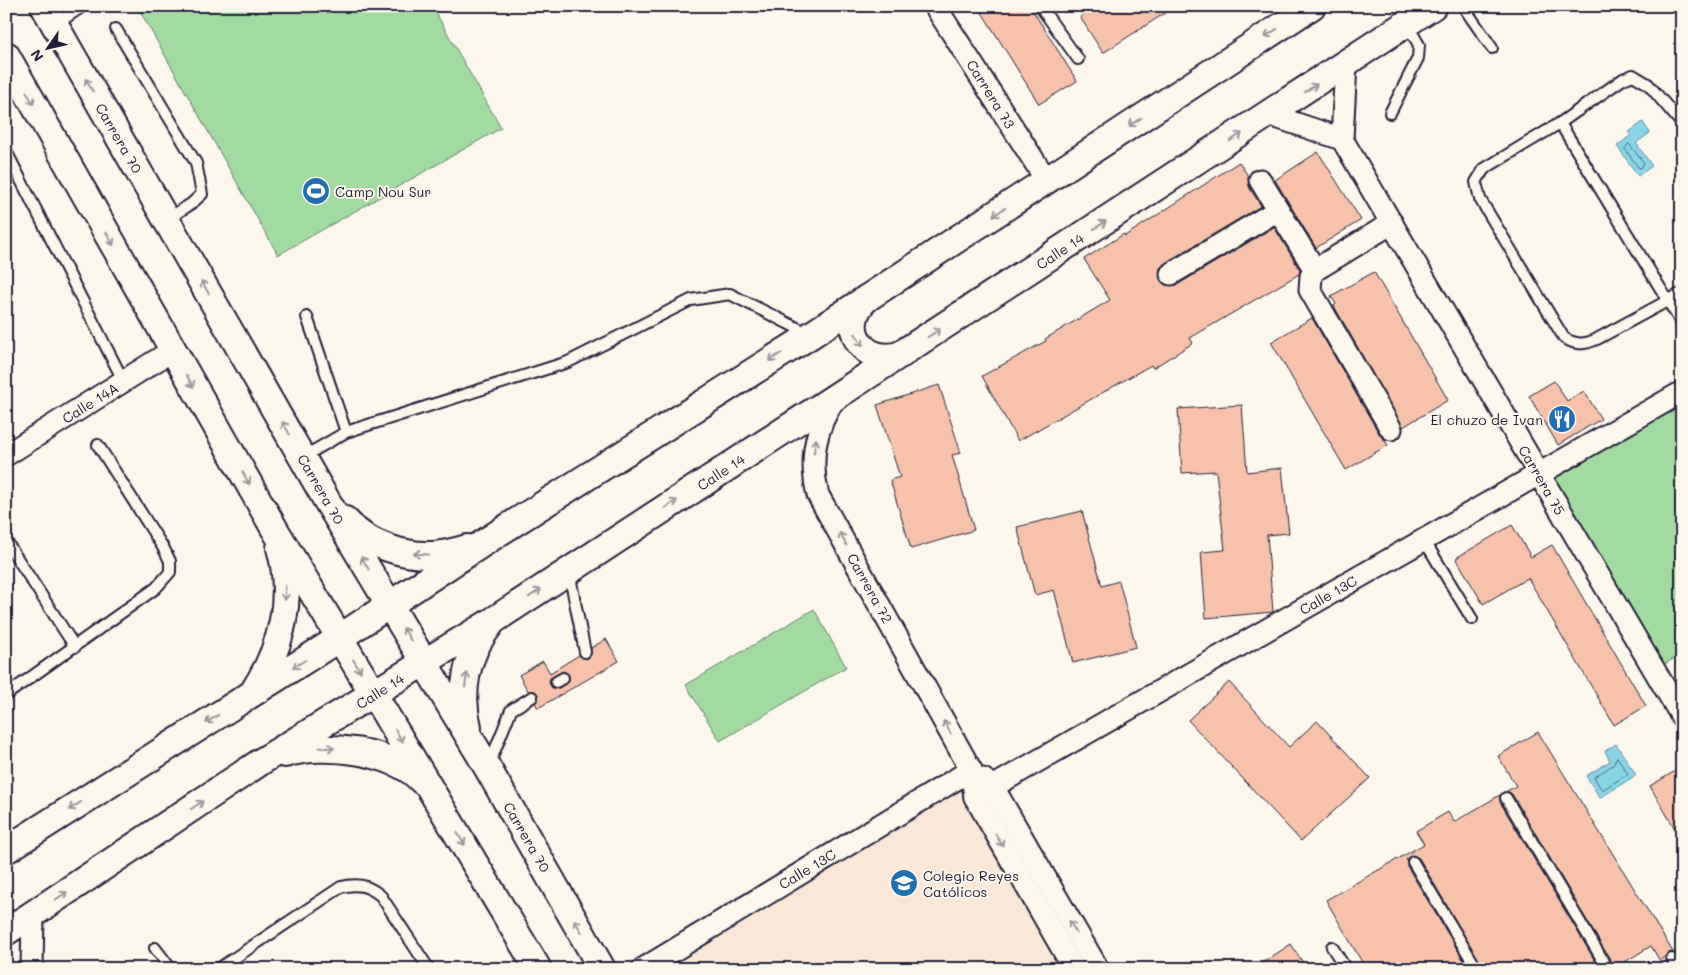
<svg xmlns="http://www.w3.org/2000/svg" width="1688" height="975" font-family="Mali,sans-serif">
  <rect width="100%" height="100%" fill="#fbf7ec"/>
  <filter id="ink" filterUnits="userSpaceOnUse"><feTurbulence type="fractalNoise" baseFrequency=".02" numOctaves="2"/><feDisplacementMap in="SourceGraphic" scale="10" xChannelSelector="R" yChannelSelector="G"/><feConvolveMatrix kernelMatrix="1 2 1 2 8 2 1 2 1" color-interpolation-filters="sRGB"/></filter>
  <g filter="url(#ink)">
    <!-- built -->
    <path fill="#fae7d8" d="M971,770l103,199h-431z"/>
    <!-- green -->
    <g fill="#a2dba0" stroke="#627e6e">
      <path d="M137,6h295l69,122 -223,127z"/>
      <path d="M1682,392v262l-28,16 -115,-196z"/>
      <path d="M814,609l32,58 -126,74 -34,-56z"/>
    </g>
    <!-- water -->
    <g fill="#89d5e8" stroke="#608da3">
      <path d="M1643,122l7,11 -14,10 16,23 -14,10 -21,-30 14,-11 -2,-3z"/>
      <path d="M1616,744l20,31 -36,23 -14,-22 24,-15 -5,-10z"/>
    </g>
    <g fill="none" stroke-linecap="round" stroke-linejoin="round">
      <!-- shore -->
      <g stroke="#4b6a80" stroke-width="1">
        <path d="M1629,144l15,19 -3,5 -3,-1 -13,-18z"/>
        <path d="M1617,757l11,17 -26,16 -8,-13 19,-12z"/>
      </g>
    </g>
    <!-- building -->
    <g fill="#f7c1aa" stroke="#22223b" fill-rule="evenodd">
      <path d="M978,6h52l47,75 -38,23z"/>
      <path d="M1096,6h80l-73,47 -23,-36z"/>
      <path d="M1318,152l43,68 -45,28 -41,-68z"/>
      <path d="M1239,162l9,14 1,11 12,19 -96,57 -5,5v12l5,5h12l97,-58 26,43 -1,4 -109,64 3,5 -40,25 -2,-3 -133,76 -36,-65 64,-35 -1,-2 65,-39 -26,-41 40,-25 1,2z"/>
      <path d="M1374,272l74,128 -45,27 -69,-121 2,-2 -5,-8z"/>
      <path d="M1312,318l68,117 8,10 -42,25 -75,-128z"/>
      <path d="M1554,381l13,20 17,-10 17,28 -43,26 -29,-49z"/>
      <path d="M939,385l22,68 -9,2 22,75 -63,19 -21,-69 10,-3 -23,-72z"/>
      <path d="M1242,405l5,67 35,-4 7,65 -22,2 6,77 -67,6 -5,-66 24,-2 -9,-79 -34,2 -4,-64z"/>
      <path d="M1082,511l20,75 17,-5 17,66 -63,16 -19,-73 -19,5 -18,-68z"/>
      <path d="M1512,525l19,32 21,-12 94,161 -32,19 -86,-147 -45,26 -27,-46z"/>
      <path d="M606,639l13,22 -81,47 -3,-5 3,-3v-6l-3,-3h-7l-9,-16 24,-14 7,12 29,-18 8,4 4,-4v-7zM564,671l5,4v7l-10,6h-7l-3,-6 1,-4z"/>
      <path d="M1229,682l60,65 28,-26 53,57 -69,63 -113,-121z"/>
      <path d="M1538,732l135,220 -5,1 -8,8 -9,-15 -36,22 -103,-174 -5,-3 9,-5 -18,-30z"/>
      <path d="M1682,767v74l-32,-55z"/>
      <path d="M1500,795v7l100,167h-116l-65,-111 -6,-3 -6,3v8l62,103h-103l-40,-69 98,-56 -8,-13 32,-19 6,10z"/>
      <path d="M1291,944l16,25h-54z"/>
    </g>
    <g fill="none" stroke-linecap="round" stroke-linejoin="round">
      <!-- service casing -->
      <g stroke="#22223b" stroke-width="14">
        <g id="service">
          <path d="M1040,6l38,53"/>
          <path d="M1463,6l29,42"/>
          <path d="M56,24l27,-18"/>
          <path d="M116,29l80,134 6,31 -11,10 -24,15"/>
          <path d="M1390,113l28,-55 1,-13 -12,-21"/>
          <path d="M1560,123l122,201"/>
          <path d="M1682,124l-34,-40 -15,-9 -10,4 -63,44 -76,46 -8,13 4,17 84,139c12,7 20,7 33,1l85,-46"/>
          <path d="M6,151l118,231"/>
          <path d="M307,317l39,115"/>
          <path d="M303,457l43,-25 222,-70 123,-62 39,-6 79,40"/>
          <path d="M1424,540l48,79"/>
          <path d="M6,541l69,106"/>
          <path d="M569,572l16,80"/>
          <path d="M556,682l7,-4"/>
          <path d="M6,695l150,-107 14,-16v-11l-6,-12 -66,-104"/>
          <path d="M489,765l22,-55 21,-13"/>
          <path d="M1506,798l102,171"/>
          <path d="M1413,862l64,107"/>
          <path d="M1332,947l14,22"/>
          <path d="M155,948l16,21"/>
          <path d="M1672,959l6,10"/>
          <path d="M218,969l123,-82c16,-4 27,-2 40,9l48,73"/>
        </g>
      </g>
      <!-- minor casing -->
      <g stroke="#22223b" stroke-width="25">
        <g id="minor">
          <path d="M935,6l112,175"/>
          <path d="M1346,64l-4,75 340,578"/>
          <path d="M1270,115l72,24"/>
          <path d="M1260,180l55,90"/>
          <path d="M1171,274l107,-64"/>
          <path d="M835,398c-20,30 -26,61 -17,97l153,275 4,27 99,172"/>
          <path d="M1391,429l-81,-139 1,-14 4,-6 77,-47"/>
          <path d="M6,455l167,-105"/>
          <path d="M983,779l10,8 105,182"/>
          <path d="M975,797l707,-405"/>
          <path d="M32,969l1,-55"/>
          <path d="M643,969l328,-199"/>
        </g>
      </g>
      <!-- tertiary casing -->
      <g stroke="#22223b" stroke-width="30">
        <g id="tertiary">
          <path d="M44,6l283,495 156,259 119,209"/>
          <path d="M6,55l268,473 264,441"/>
          <path d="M867,298c-31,28 -3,70 35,56"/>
          <path d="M345,520c21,25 64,39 96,34 9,-1 18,-4 27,-6"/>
          <path d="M255,689c27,-42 39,-92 25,-141"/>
          <path d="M468,727c-9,-35 -2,-73 22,-102"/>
          <path d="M285,754c37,-12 110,-4 137,27"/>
          <path d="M6,850l321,-204 173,-114 311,-197 501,-329"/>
          <path d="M6,932l256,-171 232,-141 939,-614"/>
        </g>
      </g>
      <!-- service -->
      <use href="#service" stroke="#fbf7ec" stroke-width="10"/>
      <!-- minor -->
      <use href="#minor" stroke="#fbf7ec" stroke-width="21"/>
      <!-- tertiary -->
      <use href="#tertiary" stroke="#fbf7ec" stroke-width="26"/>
    </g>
    <!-- one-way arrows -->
    <defs><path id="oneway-shaft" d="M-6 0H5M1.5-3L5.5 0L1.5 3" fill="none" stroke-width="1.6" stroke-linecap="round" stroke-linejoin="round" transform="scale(1.25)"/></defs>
    <g stroke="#99979c">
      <use href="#oneway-shaft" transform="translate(1271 33) rotate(147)"/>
      <use href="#oneway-shaft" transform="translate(89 85) rotate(-120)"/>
      <use href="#oneway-shaft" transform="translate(1311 88) rotate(-34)"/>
      <use href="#oneway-shaft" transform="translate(30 98) rotate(61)"/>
      <use href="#oneway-shaft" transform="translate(1135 122) rotate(147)"/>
      <use href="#oneway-shaft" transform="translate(1236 137) rotate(-33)"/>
      <use href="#oneway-shaft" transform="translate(999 212) rotate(147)"/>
      <use href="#oneway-shaft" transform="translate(1100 225) rotate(-33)"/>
      <use href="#oneway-shaft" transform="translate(110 239) rotate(61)"/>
      <use href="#oneway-shaft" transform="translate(205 287) rotate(-120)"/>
      <use href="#oneway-shaft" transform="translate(934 333) rotate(-33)"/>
      <use href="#oneway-shaft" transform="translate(859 340) rotate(60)"/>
      <use href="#oneway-shaft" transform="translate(775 357) rotate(148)"/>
      <use href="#oneway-shaft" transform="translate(190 381) rotate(60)"/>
      <use href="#oneway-shaft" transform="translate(286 428) rotate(-120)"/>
      <use href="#oneway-shaft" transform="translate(815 446) rotate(-81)"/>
      <use href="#oneway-shaft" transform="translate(246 478) rotate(61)"/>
      <use href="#oneway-shaft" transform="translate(671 504) rotate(-33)"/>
      <use href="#oneway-shaft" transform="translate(843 539) rotate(-119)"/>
      <use href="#oneway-shaft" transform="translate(421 554) rotate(-177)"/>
      <use href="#oneway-shaft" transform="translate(365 563) rotate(-121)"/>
      <use href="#oneway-shaft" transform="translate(285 593) rotate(92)"/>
      <use href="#oneway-shaft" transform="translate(535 593) rotate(-33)"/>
      <use href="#oneway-shaft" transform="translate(407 634) rotate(-121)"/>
      <use href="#oneway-shaft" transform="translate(299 664) rotate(148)"/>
      <use href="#oneway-shaft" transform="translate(357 666) rotate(59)"/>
      <use href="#oneway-shaft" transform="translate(466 680) rotate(-82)"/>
      <use href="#oneway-shaft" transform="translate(212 719) rotate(147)"/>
      <use href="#oneway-shaft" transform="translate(947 727) rotate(-119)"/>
      <use href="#oneway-shaft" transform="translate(399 736) rotate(59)"/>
      <use href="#oneway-shaft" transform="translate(327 748) rotate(1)"/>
      <use href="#oneway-shaft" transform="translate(197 805) rotate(-34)"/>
      <use href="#oneway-shaft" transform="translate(75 806) rotate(147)"/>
      <use href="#oneway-shaft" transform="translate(461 839) rotate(59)"/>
      <use href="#oneway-shaft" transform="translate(999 840) rotate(60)"/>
      <use href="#oneway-shaft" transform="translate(61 896) rotate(-34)"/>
      <use href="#oneway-shaft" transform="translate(578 926) rotate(-120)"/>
      <use href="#oneway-shaft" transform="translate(1073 927) rotate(-120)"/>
    </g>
  </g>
  <!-- icons -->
  <defs>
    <g id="stadium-disc" transform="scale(1.4375)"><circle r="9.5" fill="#1f6fb2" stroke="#fbf7ec"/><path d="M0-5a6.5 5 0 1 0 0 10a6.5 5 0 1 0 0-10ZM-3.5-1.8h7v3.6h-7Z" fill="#fff"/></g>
    <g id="restaurant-disc" transform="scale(1.4375)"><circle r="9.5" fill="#1f6fb2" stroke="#fbf7ec"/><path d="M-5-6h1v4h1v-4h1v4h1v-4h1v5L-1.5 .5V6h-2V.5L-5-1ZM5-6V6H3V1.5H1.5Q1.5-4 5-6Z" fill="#fff"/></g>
    <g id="school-disc" transform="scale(1.4375)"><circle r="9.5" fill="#1f6fb2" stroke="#fbf7ec"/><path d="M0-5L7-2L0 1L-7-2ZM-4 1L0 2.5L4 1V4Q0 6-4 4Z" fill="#fff"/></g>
  </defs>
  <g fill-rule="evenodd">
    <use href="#stadium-disc" x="316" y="191"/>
    <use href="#restaurant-disc" x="1562" y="419"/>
    <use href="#school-disc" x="904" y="883"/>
  </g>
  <g text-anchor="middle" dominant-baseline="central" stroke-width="4" stroke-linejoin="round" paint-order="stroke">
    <!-- street labels -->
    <g font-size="14" fill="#22223b" stroke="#fbf7ec">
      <text transform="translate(991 94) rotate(58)">Carrera 73</text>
      <text transform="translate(119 138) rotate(60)">Carrera 70</text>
      <text transform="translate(1060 251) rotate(-33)">Calle 14</text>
      <text transform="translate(90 403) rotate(-32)">Calle 14A</text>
      <text transform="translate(721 472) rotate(-33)">Calle 14</text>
      <text transform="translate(1542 480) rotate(60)">Carrera 75</text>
      <text transform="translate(321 489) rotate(60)">Carrera 70</text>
      <text transform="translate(870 588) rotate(61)">Carrera 72</text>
      <text transform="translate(1328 595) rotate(-30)">Calle 13C</text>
      <text transform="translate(380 691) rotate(-32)">Calle 14</text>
      <text transform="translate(527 837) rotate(60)">Carrera 70</text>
      <text transform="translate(807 869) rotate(-31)">Calle 13C</text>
    </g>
    <!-- poi labels -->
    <g font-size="14" fill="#22223b" stroke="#fbf7ec" text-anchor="start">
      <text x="335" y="191">Camp Nou Sur</text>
      <text x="1543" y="419" text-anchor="end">El chuzo de Ivan</text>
      <text x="923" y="875">Colegio Reyes<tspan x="923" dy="16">Católicos</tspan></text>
    </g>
  </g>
  <!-- margin -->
  <rect width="1688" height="975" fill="none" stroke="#fbf7ec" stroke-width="25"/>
  <rect x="12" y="12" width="1663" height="950" fill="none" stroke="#22223b" stroke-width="2" filter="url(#ink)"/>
  <!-- north arrow -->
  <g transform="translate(48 48) rotate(236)" stroke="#fbf7ec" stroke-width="4" paint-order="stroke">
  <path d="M0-4L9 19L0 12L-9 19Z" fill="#22223b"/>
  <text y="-8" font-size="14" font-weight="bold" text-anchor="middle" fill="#22223b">N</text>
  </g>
</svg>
